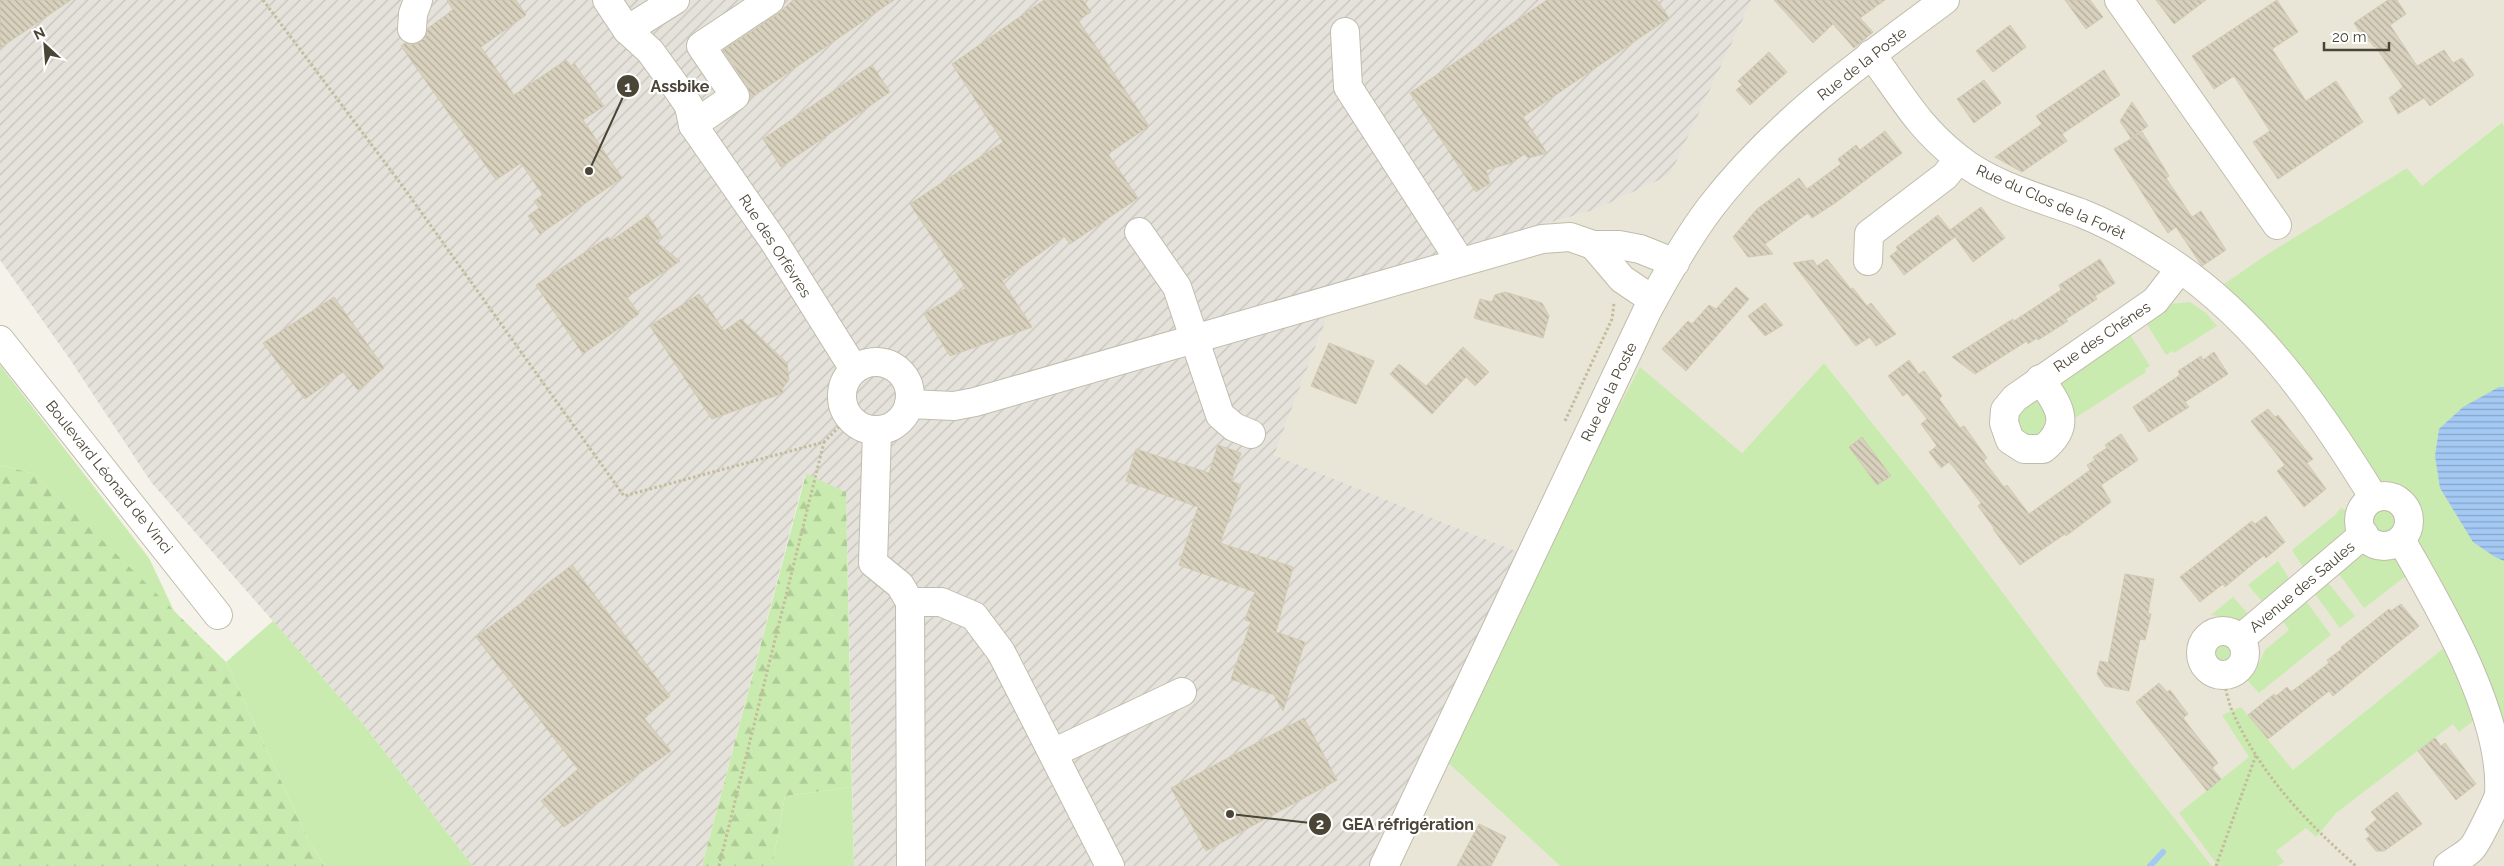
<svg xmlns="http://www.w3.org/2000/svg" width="2504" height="866" font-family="Raleway,sans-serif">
  <defs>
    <pattern id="industrial-furrows" width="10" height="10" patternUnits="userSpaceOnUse" patternTransform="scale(1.25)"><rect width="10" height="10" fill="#e5e2db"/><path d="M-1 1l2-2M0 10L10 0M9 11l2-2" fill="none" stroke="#c6c3bd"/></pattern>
    <pattern id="forest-firs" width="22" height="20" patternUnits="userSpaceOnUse" patternTransform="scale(1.25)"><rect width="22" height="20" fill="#caebb0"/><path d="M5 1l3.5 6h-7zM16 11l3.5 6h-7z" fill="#afcb98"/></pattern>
    <pattern id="water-rules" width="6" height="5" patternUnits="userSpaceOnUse" patternTransform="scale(1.25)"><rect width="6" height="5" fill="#a3c9f4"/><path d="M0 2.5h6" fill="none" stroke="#87a5c6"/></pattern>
    <pattern id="building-back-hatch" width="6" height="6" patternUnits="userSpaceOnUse" patternTransform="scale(1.25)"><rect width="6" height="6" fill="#d8d1be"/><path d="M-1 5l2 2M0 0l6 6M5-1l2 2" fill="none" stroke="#b1ab9b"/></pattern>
  </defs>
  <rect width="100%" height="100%" fill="#f5f3e9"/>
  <!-- residential -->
  <g fill="#e9e6d7">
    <path d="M1752,0h752v126l-3,-4 -79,65 -15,-19 97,448v250h-292l-93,-118 -193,-258 -102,-127 -82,90 -102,-85 -102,192 -264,-105 66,-172 254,-73 76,-35z"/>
    <path d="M1446,761l114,105h-163z"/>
  </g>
  <!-- industrial -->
  <path fill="url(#industrial-furrows)" d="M0,0h1752l-82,175 -76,35 -254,73 -66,172 264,105 -141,306h-543l-8,-373 -41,-18 -103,391h-229l-110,-142 -212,-242 -82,-124 -69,-98z"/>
  <!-- green -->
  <g fill="#caebb0">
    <path d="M2502,122l2,4v601c-14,-48 -37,-90 -60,-134 -6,-11 -26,-41 -27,-51 -2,-13 7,-20 -1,-37 -7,-13 -21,-18 -35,-21l-163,-196 53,-36 136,-84 15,18z"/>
    <path d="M2190,302l16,11 11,13 -43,27 -2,-2 -6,4 -21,-34 25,-17z"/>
    <path d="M2128,332l22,34 -5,3 1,3 -77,50 -8,-34 2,-7z"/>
    <path d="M1824,363l102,127 193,258 93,118h-652l-114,-105 92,-201 102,-193 102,86z"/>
    <path d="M0,365l149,193 26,55 -140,-139 -35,-9z"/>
    <path d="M2029,400l14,3 5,4 1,27 -25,6 -12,-21z"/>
    <circle cx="2385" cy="521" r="16"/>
    <path d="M2341,508l8,3v19l-43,42 -14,-22 43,-35z"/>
    <path d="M2362,554l19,3 15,-2 14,18 -46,35 -28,-38z"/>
    <path d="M2278,561l14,22 -27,22 -17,-20z"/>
    <path d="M2325,579l30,37 -15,12 -28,-38z"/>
    <path d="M2233,597l18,20 -9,7 -5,-5 -26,-4z"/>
    <path d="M2303,597l28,38 -72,58 -13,-14 9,-7 10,-22 24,-20 -10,-14z"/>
    <path d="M273,621l90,103 110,142h-148l-17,-27 -82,-177z"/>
    <circle cx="2224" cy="652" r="12"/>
    <path d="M2445,647l32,71 -18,14 -6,-8 -117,89 -20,24 -10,-9 -30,23 8,11 -6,4h-60l-39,-53 70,-56 -27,-42 19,-8 52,63z"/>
    <path d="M852,787l2,79h-82l13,-70z"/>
  </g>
  <!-- forest -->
  <g fill="url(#forest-firs)">
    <path d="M0,465l35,9 191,188 82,177 17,27h-325z"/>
    <path d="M806,474l40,18 6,295 -67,9 -13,70h-70z"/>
  </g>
  <!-- water -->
  <path fill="url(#water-rules)" d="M2499,387h5v174l-9,-4 -22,-15 -33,-54 -5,-32 4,-27 24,-22z"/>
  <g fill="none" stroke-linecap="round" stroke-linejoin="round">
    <!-- stream -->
    <path stroke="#a3c9f4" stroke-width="6" d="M2150,866l13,-14"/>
  </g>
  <!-- building -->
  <g fill="url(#building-back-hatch)" stroke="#d3cab1">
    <path d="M0,0h71l-71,48z"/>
    <path d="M447,0h69l10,15 -45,32 33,48 52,-35 5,6 3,-3 30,43 -21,14 39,58 -82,56 -12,-18 11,-8 -5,-7 9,-6 -22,-32 -25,17 -95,-134 4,-3 6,2 8,-2 6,-6 3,-9 25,-18z"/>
    <path d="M793,0h101l-143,98 -3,-11 -25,-37 56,-37z"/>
    <path d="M1044,0h39l8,12 -13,8 71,106 -41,28 30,44 -68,46 -6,-8 -62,45 30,46 -82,29 -26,-42 42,-26 -56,-84 93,-62 -51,-78z"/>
    <path d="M1547,0h110l12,18 -146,99 24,36 -19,5 -3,-4 -14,9 -25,7 4,13 -14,9 -66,-99z"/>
    <path d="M1774,0h111l-25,18 13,14 -19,16 -21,-24 -20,19z"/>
    <path d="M2065,0h25l13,17 -17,12z"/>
    <path d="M2156,0h50l-32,24z"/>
    <path d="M2277,0l21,32 -26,17 34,52 30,-20 27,41 -85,57 -25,-37 17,-11 -36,-55 -20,13 -22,-33z"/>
    <path d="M2388,0h9l9,14 -16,11 27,41 27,-16 9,13 9,-5 12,17 -44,31 -6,-8 -26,16 -9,-16 14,-11 -28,-41 -1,1 -4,-6h-4l-12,-18z"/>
    <path d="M2010,25l16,22 -33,25 -17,-21z"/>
    <path d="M1769,52l18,20 -37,33 -14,-15 6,-5 -4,-4z"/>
    <path d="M872,65l18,27 -109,75 -18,-28z"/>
    <path d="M2104,70l16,25 -58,39 5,7 -45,31 -27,-15 47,-33 -6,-8z"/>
    <path d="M1984,80l17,23 -27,20 -17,-24z"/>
    <path d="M2132,102l16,24 -17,12 -11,-17z"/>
    <path d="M1885,131l17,22 -67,50 -23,15 -4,-5 -43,31 8,10 -25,3 -15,-20 24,-28 42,-31 8,11 34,-25 -3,-5 18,-14 4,5z"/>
    <path d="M2142,132l27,44 -3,2 26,39 9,-6 25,39 -24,16 -26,-39 -8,6 -54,-84z"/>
    <path d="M1981,207l24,31 -32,24 -18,-25 -51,38 -14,-19 8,-6 -2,-3 42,-32 12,15z"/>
    <path d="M648,215l14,22 -7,4 25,20 -53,36 12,17 -56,40 -47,-69 72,-48 3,4z"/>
    <path d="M1827,259l24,30 2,-1 14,18 4,-3 25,31 -20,12 -6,-9 -14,9 -63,-83 20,-3 4,6z"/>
    <path d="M2100,259l15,24 -20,13 2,3 -31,20 2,2 -30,19 -1,-2 -9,6 -1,-3 -52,33 -23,-17 61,-38 1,2 47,-31 -2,-5z"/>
    <path d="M1736,287l13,12 -63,72 -24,-22 26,-28 4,3 17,-19 7,4z"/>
    <path d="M1505,292l37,11 7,13 -6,22 -69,-20 6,-19 12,3 3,-7z"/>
    <path d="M699,294l25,37 17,-12 46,44 2,17 -7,9 1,4 -71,26 -62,-93z"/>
    <path d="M334,297l50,71 -26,22 -15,-18 -38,27 -42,-56z"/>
    <path d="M1765,303l18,22 -18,11 -17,-20z"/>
    <path d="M1329,343l45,18 -18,43 -45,-18z"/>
    <path d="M1463,347l26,25 -14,14 -9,-9 -34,37 -42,-40 9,-10 27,22z"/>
    <path d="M2214,352l14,22 -43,28 4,5 -40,25 -16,-25 47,-32 -2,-4 23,-15 2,4z"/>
    <path d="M1909,360l10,14 5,-3 18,25 -3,3 21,29 4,-2 23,32 -3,3 20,26 3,-2 22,29 61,-44 -3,-5 8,-5 -2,-3 14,-9 -2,-3 16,-11 17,26 -37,25 10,17 -45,34 -1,-2 -45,31 -27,-36 1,-1 -16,-22 3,-3 -26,-34 -6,-7 -8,6 -12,-16 8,-6 -16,-22 6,-5 -20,-26 -4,3 -15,-20z"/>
    <path d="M2268,409l7,8 3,-2 35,44 -6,4 19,26 -22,18 -27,-36 8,-6 -34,-44z"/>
    <path d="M1862,437l29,39 -14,9 -28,-38z"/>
    <path d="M1218,445l23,8 -10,28 10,4 -21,58 73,24 -17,65 29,10 -22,69 -9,-16 -43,-16 20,-57 -6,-2 10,-28 -76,-27 19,-58 -72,-26 10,-32 73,24z"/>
    <path d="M2266,516l19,26 -19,16 -2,-3 -39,32 -2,-3 -23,18 -20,-25 72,-56 3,3z"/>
    <path d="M572,565l98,131 -26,22 27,33 -107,76 -23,-26 37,-32 -102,-132z"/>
    <path d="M2125,574l29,5 -6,34 3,1 -6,26 -5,-1 -11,52 -24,-5 -8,-12 3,-13 8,2z"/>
    <path d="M2401,604l18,22 -86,70 -4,-5 -61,48 -20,-24 26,-21 2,2 11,-9 4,5 38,-29 -2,-3 15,-11 -1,-2 48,-38 2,2z"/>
    <path d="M2159,683l8,9 3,-2 18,24 -5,4 35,45 -6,5 9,11 -14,12 -71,-89z"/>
    <path d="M1304,718l33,62 -131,71 -35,-63z"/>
    <path d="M2435,738l6,8 4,-3 31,41 -20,16 -38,-49z"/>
    <path d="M2397,792l25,32 -38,27h-8l-10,-12 4,-3 -5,-7 12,-10 -6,-7z"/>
    <path d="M1479,824l27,13 -15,29h-34z"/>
  </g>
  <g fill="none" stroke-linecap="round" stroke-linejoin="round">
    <!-- minor casing -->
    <g stroke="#c1bcab" stroke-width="30">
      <g id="minor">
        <path d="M607,0l20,30 23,21 29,40 10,15 4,19 82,118 79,126"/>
        <path d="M2119,0l158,225"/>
        <path d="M412,29l1,-15 5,-14"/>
        <path d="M627,30l48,-30"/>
        <path d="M1345,32l3,55 112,174"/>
        <path d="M1871,54c30,40 46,72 87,104 35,28 82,40 123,55 25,10 49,23 71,37 98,59 163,152 222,248"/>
        <path d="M693,125l42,-29 -34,-50 69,-46"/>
        <path d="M1139,232l38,55 43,128 14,12 17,7"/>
        <path d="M1593,245l29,34 31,21"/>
        <path d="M1868,261l1,-27 76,-58 14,-17"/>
        <path d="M0,340l218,275"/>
        <circle cx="876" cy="396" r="34"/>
        <path d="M2040,379c19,26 33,46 3,70h-19l-14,-9 -6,-17 1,-13 10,-12 140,-97 25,-32"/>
        <path d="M909,404l45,2 21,-4 567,-163 28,-2 23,8h26l21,4 35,14"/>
        <path d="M877,430l-4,133 27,22 10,17 1,264"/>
        <circle cx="2384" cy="521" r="25"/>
        <path d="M2401,540c38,66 103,175 98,254 -1,6 -22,49 -27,54 -6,7 -17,12 -24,18"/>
        <path d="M910,602h31l33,14 27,36 109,214"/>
        <circle cx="2223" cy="653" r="22"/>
        <path d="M2240,639l124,-105"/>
        <path d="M1053,753l129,-61"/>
        <path d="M1384,866l263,-555c19,-35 39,-71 63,-103 64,-84 151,-146 235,-208"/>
      </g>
    </g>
    <!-- path -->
    <g stroke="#c4bb9c" stroke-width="3" stroke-dasharray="2.5 2.5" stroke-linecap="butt">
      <path d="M263,0l138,184 223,312 200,-54 25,-25"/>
      <path d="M1565,421l47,-102 2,-16"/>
      <path d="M2222,674c3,11 5,23 9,34 27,64 74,113 125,158"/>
      <path d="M719,866l105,-424"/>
      <path d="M2216,866l40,-111"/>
    </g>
    <!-- minor -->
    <use href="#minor" stroke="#fff" stroke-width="28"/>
  </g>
  <g text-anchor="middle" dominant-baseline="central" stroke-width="4.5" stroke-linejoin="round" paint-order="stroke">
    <!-- street labels -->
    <g font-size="15" fill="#4a4537" stroke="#fff">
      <text transform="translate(1862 64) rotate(-38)">Rue de la Poste</text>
      <text transform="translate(2051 202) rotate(24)">Rue du Clos de la Forêt</text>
      <text transform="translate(775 246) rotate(57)">Rue des Orfèvres</text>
      <text transform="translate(2102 337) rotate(-34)">Rue des Chênes</text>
      <text transform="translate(1609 392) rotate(-64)">Rue de la Poste</text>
      <text transform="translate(109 477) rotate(51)">Boulevard Léonard de Vinci</text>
      <text transform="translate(2302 587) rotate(-40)">Avenue des Saules</text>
    </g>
  </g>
  <!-- callouts -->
  <path fill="none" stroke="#4a4537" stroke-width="2" d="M589 171L628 86M1230 814L1320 824"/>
  <g fill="#4a4537" stroke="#fff" stroke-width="2">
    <circle cx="589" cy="171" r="5"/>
    <circle cx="1230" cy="814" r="5"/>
    <circle cx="628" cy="86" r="12"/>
    <circle cx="1320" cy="824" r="12"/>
  </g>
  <g font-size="15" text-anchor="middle" font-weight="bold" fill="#fff">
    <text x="628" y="92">1</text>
    <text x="1320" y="829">2</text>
  </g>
  <g font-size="16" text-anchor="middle" font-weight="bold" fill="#4a4537" stroke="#fff" stroke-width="4.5" stroke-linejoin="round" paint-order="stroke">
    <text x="680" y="92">Assbike</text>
    <text x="1408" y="830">GEA réfrigération</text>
  </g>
  <!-- north arrow -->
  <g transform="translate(45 45) rotate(334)" stroke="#ffffff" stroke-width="4" paint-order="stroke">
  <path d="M0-4L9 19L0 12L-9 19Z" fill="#4a4537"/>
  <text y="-8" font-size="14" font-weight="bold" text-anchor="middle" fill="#4a4537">N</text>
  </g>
  <!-- scale -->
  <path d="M2324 42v8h65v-8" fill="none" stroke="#4a4537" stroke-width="2.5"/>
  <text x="2332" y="42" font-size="15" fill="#4a4537" stroke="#ffffff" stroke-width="4" paint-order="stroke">20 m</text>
</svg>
